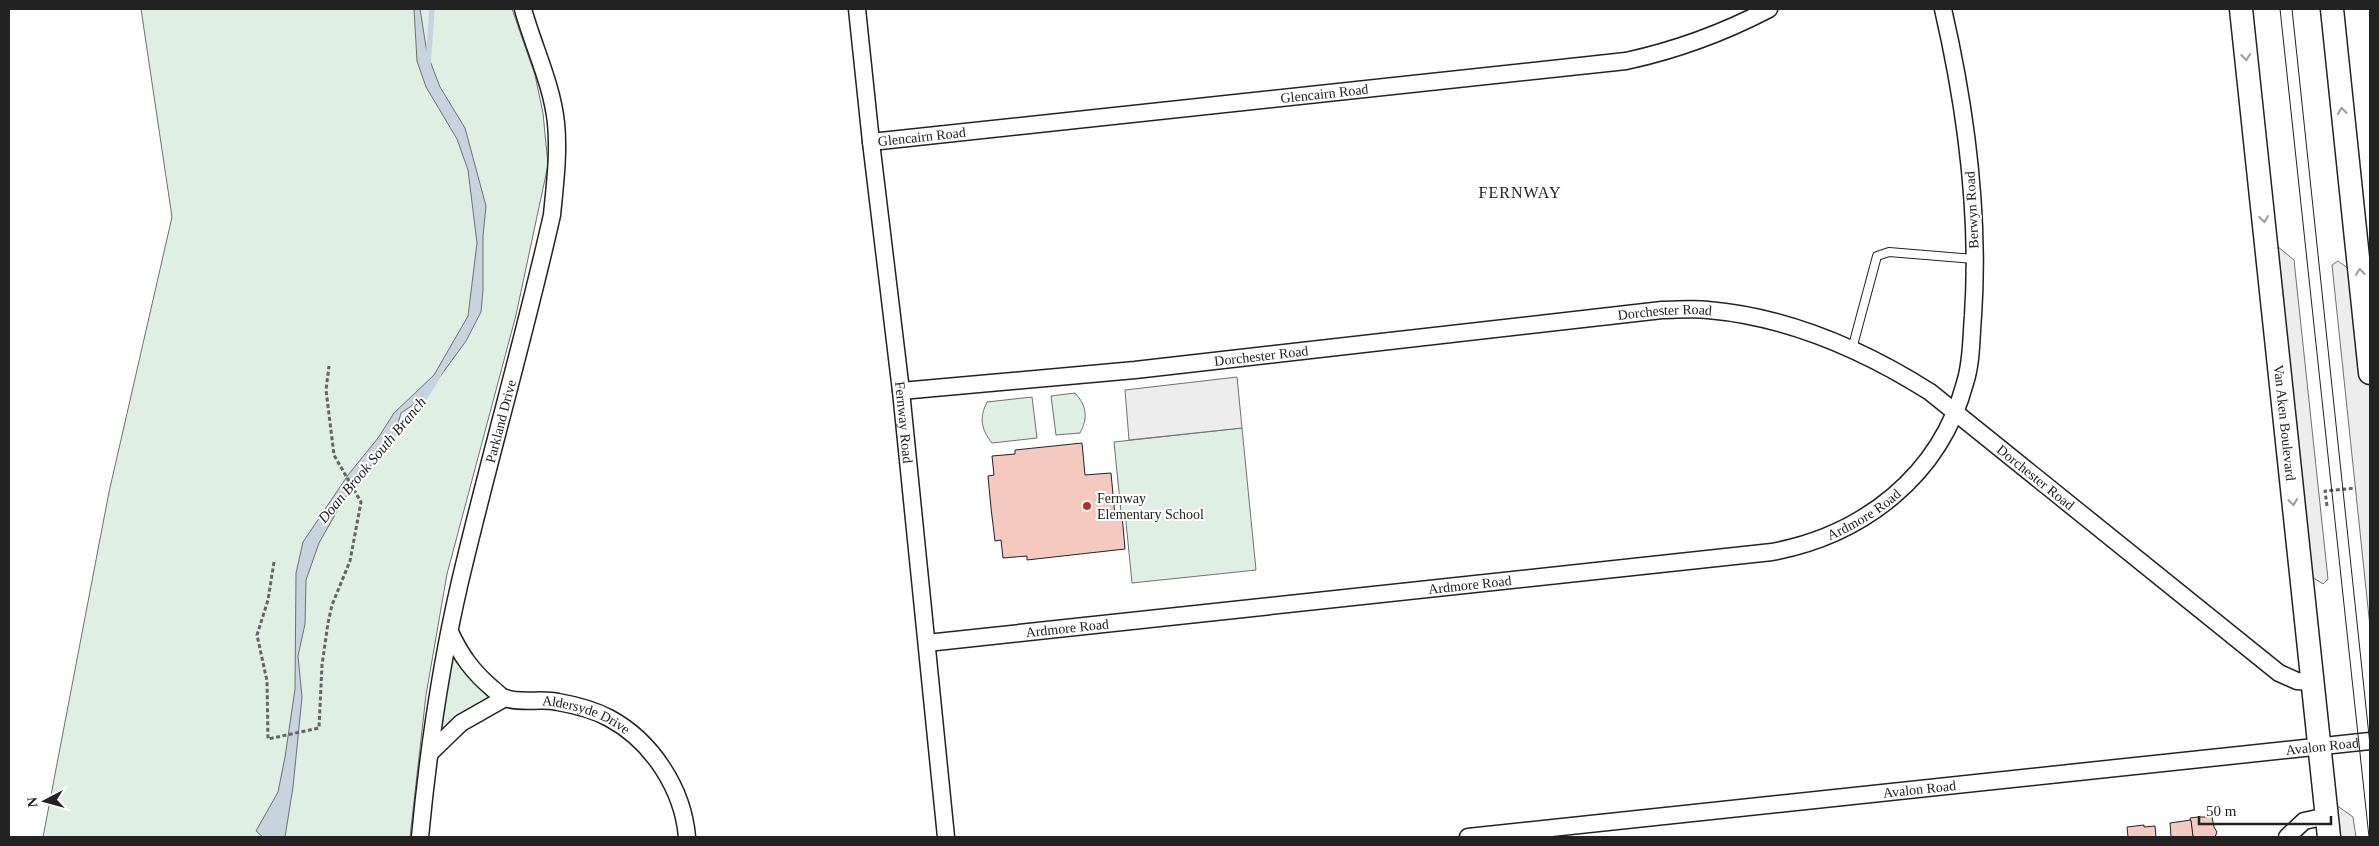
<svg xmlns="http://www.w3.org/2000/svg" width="2379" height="846" font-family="Georgia,serif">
  <rect width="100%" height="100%" fill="#fff"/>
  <!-- green -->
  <g fill="#e0efe3" stroke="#6f6f6f">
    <path d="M141,9h371l23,66 8,38 5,52 -32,150 -69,259 -21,121 -16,142h-367l66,-345 63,-275z"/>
    <path d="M1075,393c12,13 13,25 5,40l-24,2 -5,-39z"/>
    <path d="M1032,397l5,41 -45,5c-11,-14 -13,-25 -5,-41z"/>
    <path d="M1242,428l14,142 -124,13 -7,-71h-4l-7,-70z"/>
    <path d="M450,632l55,66 -75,55z"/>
  </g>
  <!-- parking -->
  <g fill="#ededed" stroke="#6f6f6f">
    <path d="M2266,237l28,23 34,319 -5,5 -22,-14z"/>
    <path d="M2338,261l22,16 10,96v254l-38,-362z"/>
    <path d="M1237,377l5,51 -113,12 -4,-50z"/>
    <path d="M2325,797l28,20 3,20h-27z"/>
  </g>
  <!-- water -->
  <path fill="#c7d3dd" stroke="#6f6f6f" d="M414,9h6l7,44 13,34 25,41 21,78 -3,30v54l-2,22 -15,29 -35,48 -21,18 -9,6 -4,14 -43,63 -9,7 -26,46 -13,37 -1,44 -7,32 4,41 -9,90 -8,50h-22l-7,-6 22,-39 7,-35 10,-68 1,-116 7,-31 45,-67 30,-37 16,-25 40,-38 34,-59 9,-73 -9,-73 -11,-31 -31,-52 -9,-26z"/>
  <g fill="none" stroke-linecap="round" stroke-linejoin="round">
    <!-- stream -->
    <g stroke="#c7d3dd" stroke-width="5.5">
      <path d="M428,64l4,-55"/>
      <path d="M375,455c26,-26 49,-52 66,-85"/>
    </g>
  </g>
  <!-- building -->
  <g fill="#f3c9c0" stroke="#222">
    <path d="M1082,443l3,32 26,-2 4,43 7,-1 3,34 -98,11v-4l-24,2 -2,-18 -6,1 -4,-33 -3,-32 6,-1 -2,-19 23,-2v-4z"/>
    <path d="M2198,817h14l2,10 3,5 -2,5h-22l-3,-19z"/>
    <path d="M2191,820l2,17h-22l-1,-14z"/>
    <path d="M2144,825v2l11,-1 1,11h-28l-1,-10z"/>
  </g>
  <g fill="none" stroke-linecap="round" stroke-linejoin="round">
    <!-- lane casing -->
    <g stroke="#222" stroke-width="10">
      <path id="lane" d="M1852,349l25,-93 12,-4 85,7"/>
    </g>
    <!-- street casing -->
    <g stroke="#222" stroke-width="19">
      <g id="street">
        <path id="s1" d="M857,9l14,133 30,249 45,446"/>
        <path id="s2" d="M871,142l755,-81c51,-11 97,-28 143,-52"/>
        <path id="s3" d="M901,391l234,-21 527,-60c15,0 31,-2 46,0 81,7 154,39 222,82l349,281 18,8 15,1"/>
        <path id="s4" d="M450,632c11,24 23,40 43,57 4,3 8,8 12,9 16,6 37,0 53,4 17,3 36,8 51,16 43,23 74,71 78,119"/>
        <path id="s5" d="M927,643l845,-91c91,-17 168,-76 193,-169 7,-22 6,-45 8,-67 7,-104 -7,-207 -30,-307"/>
        <path d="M430,753l31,-30 44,-25"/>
        <path id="s6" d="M420,837c8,-84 20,-168 39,-251 29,-124 65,-247 93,-371 3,-31 7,-62 4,-92 -4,-39 -23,-77 -33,-114"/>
        <path id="s7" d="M1468,837l902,-96"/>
        <path d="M2287,837l17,-16 23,-5"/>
      </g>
    </g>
    <!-- secondary casing -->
    <g stroke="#222" stroke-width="25">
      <g id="secondary">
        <path id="s8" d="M2241,9l88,828"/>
        <path d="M2332,9l38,364"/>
      </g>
    </g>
    <!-- path -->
    <g stroke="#646464" stroke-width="3" stroke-dasharray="4 2.5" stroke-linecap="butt">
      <path d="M2327,506l-2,-15 31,-3"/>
      <path d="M274,562l-6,38 -11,35 10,46 1,58 51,-11 3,-63 6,-42 4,-18 18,-44 11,-59 -27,-47 -8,-65 3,-24"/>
    </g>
    <!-- lane -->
    <use href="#lane" stroke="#fff" stroke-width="8"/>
    <!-- street -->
    <use href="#street" stroke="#fff" stroke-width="16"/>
    <!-- secondary -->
    <use href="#secondary" stroke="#fff" stroke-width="22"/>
    <!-- tram -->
    <g stroke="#222" stroke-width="1">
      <path d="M2280,9l89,828"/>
      <path d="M2292,9l78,736"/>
    </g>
  </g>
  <!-- one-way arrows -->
  <defs><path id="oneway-chevron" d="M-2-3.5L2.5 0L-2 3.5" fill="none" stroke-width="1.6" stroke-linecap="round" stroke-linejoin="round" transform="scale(1.25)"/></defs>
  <g stroke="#9c9c9c">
    <use href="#oneway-chevron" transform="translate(2246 57) rotate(84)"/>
    <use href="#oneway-chevron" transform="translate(2342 111) rotate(-96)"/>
    <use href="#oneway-chevron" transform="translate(2264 219) rotate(84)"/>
    <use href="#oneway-chevron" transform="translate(2360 272) rotate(-96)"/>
    <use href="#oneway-chevron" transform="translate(2293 502) rotate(84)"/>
  </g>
  <!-- markers -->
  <circle fill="#c62828" stroke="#fff" stroke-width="2" cx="1087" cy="506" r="5"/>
  <g text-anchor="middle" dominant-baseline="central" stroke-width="4" stroke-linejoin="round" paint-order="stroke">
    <!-- street labels -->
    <g font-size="14" fill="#222" stroke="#fff">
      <text stroke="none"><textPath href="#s2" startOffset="456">Glencairn Road</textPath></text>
      <text stroke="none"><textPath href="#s2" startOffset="51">Glencairn Road</textPath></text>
      <text transform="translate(1972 210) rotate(-93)">Berwyn Road</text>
      <text stroke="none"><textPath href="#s3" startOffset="768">Dorchester Road</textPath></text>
      <text stroke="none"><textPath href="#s3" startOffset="362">Dorchester Road</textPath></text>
      <text stroke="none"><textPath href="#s6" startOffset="424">Parkland Drive</textPath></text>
      <text stroke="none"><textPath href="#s1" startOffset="416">Fernway Road</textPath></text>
      <text stroke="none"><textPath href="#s8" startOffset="416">Van Aken Boulevard</textPath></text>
      <text stroke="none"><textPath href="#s3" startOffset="1186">Dorchester Road</textPath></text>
      <text stroke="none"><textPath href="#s5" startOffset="950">Ardmore Road</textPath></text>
      <text stroke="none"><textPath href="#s5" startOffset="546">Ardmore Road</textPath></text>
      <text stroke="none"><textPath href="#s5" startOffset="141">Ardmore Road</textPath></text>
      <text stroke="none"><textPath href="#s4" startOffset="171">Aldersyde Drive</textPath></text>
      <text stroke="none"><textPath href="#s7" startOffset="859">Avalon Road</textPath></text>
      <text stroke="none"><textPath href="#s7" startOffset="454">Avalon Road</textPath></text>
    </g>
    <!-- poi labels -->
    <g font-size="14" fill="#222" stroke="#fff" text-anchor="start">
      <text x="1097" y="498">Fernway<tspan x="1097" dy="16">Elementary School</tspan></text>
    </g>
    <!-- water labels -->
    <g font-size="15" font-style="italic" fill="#222" stroke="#fff">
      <text transform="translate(372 460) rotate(-50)">Doan Brook South Branch</text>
    </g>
    <!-- quarter labels -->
    <g font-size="16" letter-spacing="1" fill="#222" stroke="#fff">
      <text x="1520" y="192">FERNWAY</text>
    </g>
  </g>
  <!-- border -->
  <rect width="2379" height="846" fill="none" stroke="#222222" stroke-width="20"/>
  <!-- north arrow -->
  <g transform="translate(45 801) rotate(264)" stroke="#ffffff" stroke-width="4" paint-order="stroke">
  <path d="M0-4L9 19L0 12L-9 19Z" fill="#222222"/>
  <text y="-8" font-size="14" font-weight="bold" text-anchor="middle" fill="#222222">N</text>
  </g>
  <!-- scale -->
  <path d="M2199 816v8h132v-8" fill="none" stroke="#222222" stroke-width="2.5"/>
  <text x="2206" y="816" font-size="15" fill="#222222" stroke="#ffffff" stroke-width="4" paint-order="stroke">50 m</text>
</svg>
